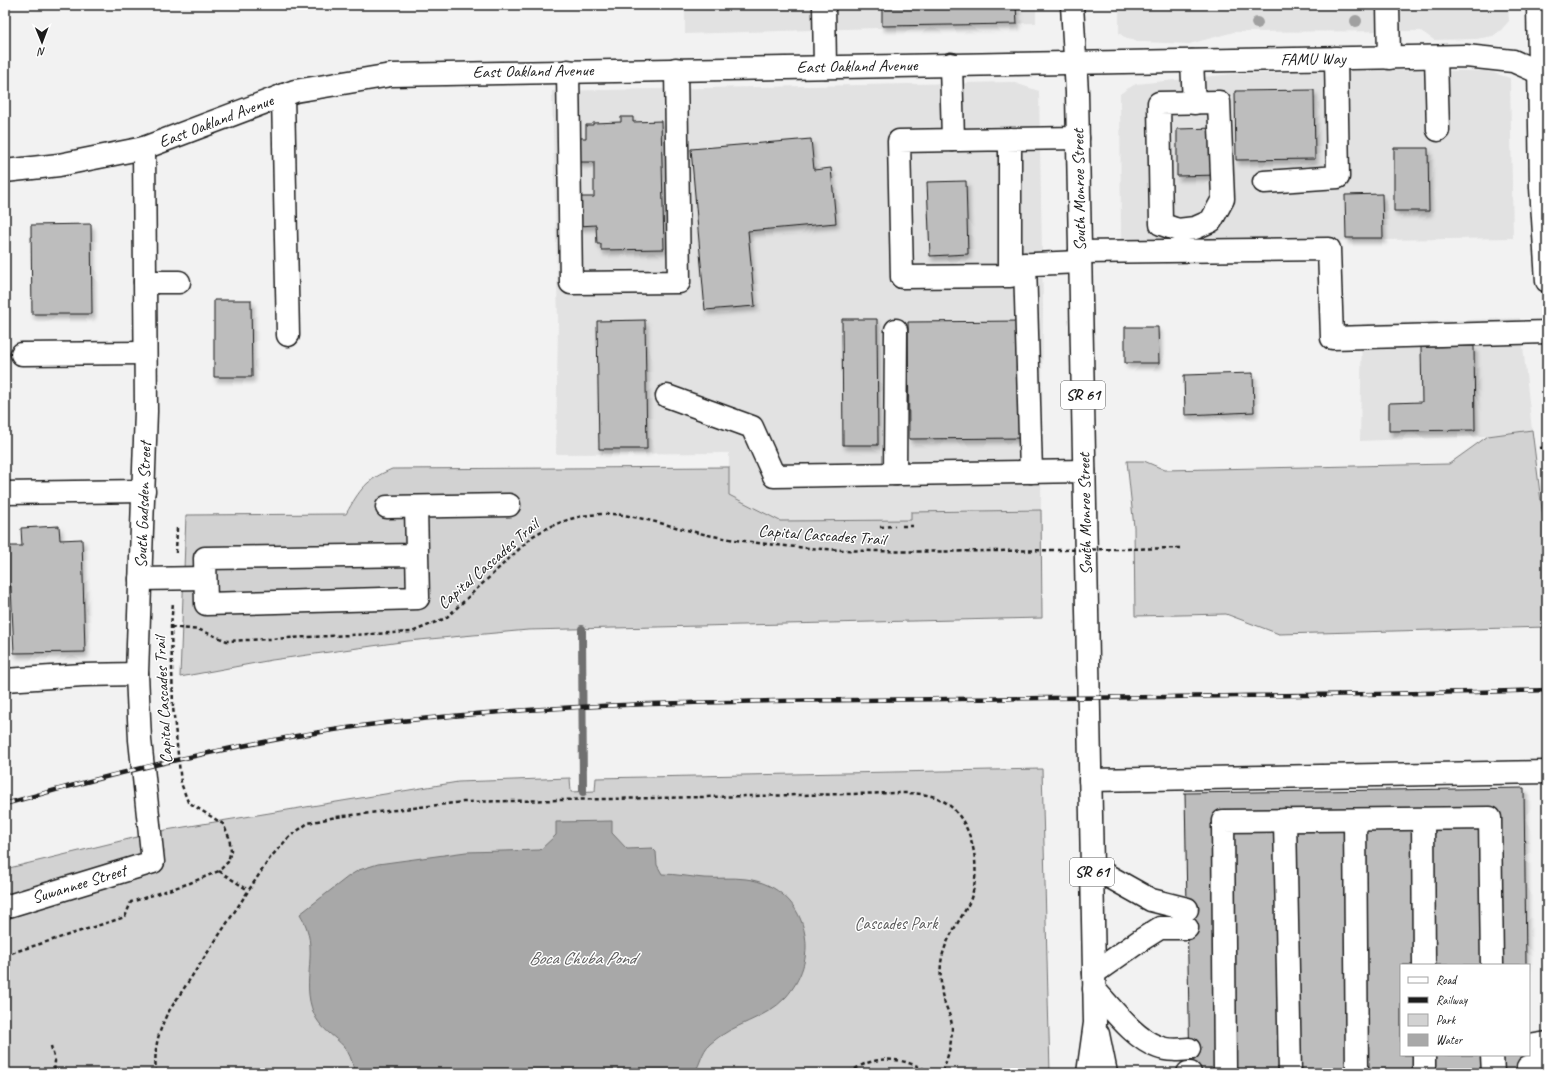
<svg xmlns="http://www.w3.org/2000/svg" width="1552" height="1078" font-family="Caveat,sans-serif">
  <defs>
    <filter id="shadow"><feDropShadow dx="2.5" dy="4.5" stdDeviation="2" flood-color="#0004"/></filter>
  </defs>
  <rect width="100%" height="100%" fill="#f2f2f2"/>
  <filter id="ink" filterUnits="userSpaceOnUse"><feTurbulence type="fractalNoise" baseFrequency=".025" numOctaves="2"/><feDisplacementMap in="SourceGraphic" scale="8" xChannelSelector="R" yChannelSelector="G"/><feConvolveMatrix kernelMatrix="1 2 1 2 8 2 1 2 1" color-interpolation-filters="sRGB"/></filter>
  <g filter="url(#ink)">
    <!-- built -->
    <g fill="#e2e2e2">
      <path d="M685,5h351v18l-351,11z"/>
      <path d="M1119,5h389l1,16 -8,9 -8,6 -17,3 -42,1 -13,-9 -187,1 -45,12 -46,-2 -16,-3 -8,-6z"/>
      <path d="M1380,70l107,1 23,7 3,160 -392,6 -1,-150 7,-5 9,-5 96,-10z"/>
      <path d="M1012,82l27,9 4,216 -2,203 -129,2 -1,8 -131,1 -51,-26v-42l-173,1 2,-134 -6,-229z"/>
      <path d="M1520,318l12,112 -44,6 -128,5 2,-117z"/>
    </g>
    <!-- green -->
    <g fill="#d2d2d2" stroke="#777">
      <path d="M1532,430l14,111 1,86 -268,7 -53,-20 -91,2 -1,-89 -7,-66h17l21,9 284,-6 39,-28z"/>
      <path d="M729,467v28l51,26 131,-1v-8l130,-2 1,108 -514,12 -120,11 -136,19 -92,17 6,-162 160,-1c14,-25 20,-34 46,-45z"/>
      <path d="M1042,769l8,304h-1045v-204l161,-39 292,-48 112,-4 1,14 24,-1 1,-13z"/>
    </g>
    <!-- water -->
    <path fill="#a8a8a8" stroke="#707070" d="M612,821v12l15,16 25,-1 4,4 1,13 5,9c14,0 28,3 42,4 14,1 28,-1 42,1 32,4 54,26 59,56 4,22 -4,45 -19,62 -21,23 -53,26 -76,47 -9,8 -9,20 -16,29h-340c-3,-35 -29,-34 -40,-59 -15,-34 8,-65 -14,-100l49,-38 10,-6 19,-6 88,-12 74,-2 16,-15v-13z"/>
    <g fill="none" stroke-linecap="round" stroke-linejoin="round">
      <!-- stream -->
      <path stroke="#707070" stroke-width="8" d="M582,629l1,163"/>
    </g>
    <!-- building -->
    <g fill="#bdbdbd" stroke="#1c1c1c" filter="url(#shadow)">
      <path d="M882,5h134l1,19 -135,2z"/>
      <path d="M1314,90l1,69 -79,1 -1,-69z"/>
      <path d="M621,117h12v5l28,-1 3,128 -63,1v-6h-4l-1,-19 -18,1 -1,-29h17v-35h-16l-1,-24h9v-13h7v-2l28,-1z"/>
      <path d="M1217,128l1,47 -41,1v-47z"/>
      <path d="M811,139l3,31 17,-2 5,55 -88,8 7,75 -50,4 -14,-161z"/>
      <path d="M1394,148h34l1,63h-35z"/>
      <path d="M966,181l2,73 -38,2 -3,-74z"/>
      <path d="M1382,194l1,44h-37l-1,-43z"/>
      <path d="M91,224l1,90h-60l-1,-89z"/>
      <path d="M214,300h37l1,77h-38z"/>
      <path d="M842,319h35l1,126h-35z"/>
      <path d="M645,320l2,129h-48l-2,-128z"/>
      <path d="M1021,321l1,117 -113,1 -1,-117z"/>
      <path d="M1125,327h33l1,36h-34z"/>
      <path d="M1474,346l1,84 -86,1v-28l33,-1 -1,-55z"/>
      <path d="M1253,373l1,39 -69,3 -1,-40z"/>
      <path d="M59,526l1,14 22,-1 3,113 -71,1 -3,-67h-6v-40h17l-1,-18z"/>
      <path d="M1524,788l2,177h-125v90h127v18h-338l-5,-280z"/>
    </g>
    <g fill="none" stroke-linecap="round" stroke-linejoin="round">
      <!-- minor casing -->
      <g stroke="#1c1c1c" stroke-width="25">
        <g id="minor">
          <path d="M824,5l1,62"/>
          <path d="M1388,5l1,53"/>
          <path d="M1538,5l3,182 6,94"/>
          <path d="M1436,57l2,73"/>
          <path d="M1192,61l2,42"/>
          <path d="M951,64l2,76"/>
          <path d="M568,71l3,212 108,-1 -3,-213"/>
          <path d="M283,95l5,240"/>
          <path d="M1219,102l4,97 -12,22 -16,7 -17,2 -17,-6 -2,-121z"/>
          <path d="M1010,139v137l-108,1 -3,-136c60,-1 119,-2 179,-3"/>
          <path d="M5,171l54,-6 85,-17 151,-57 96,-16 1075,-19 47,5 34,15"/>
          <path d="M1264,182l74,-5 -2,-119"/>
          <path d="M1080,252l249,-3 3,89 215,-6"/>
          <path d="M1025,264l6,208"/>
          <path d="M1011,265l69,-3"/>
          <path d="M145,282h34"/>
          <path d="M22,354l123,-1"/>
          <path d="M667,396l85,31 22,49 310,-5"/>
          <path d="M895,474l1,-144"/>
          <path d="M5,493l139,-2"/>
          <path d="M387,507l122,-2"/>
          <path d="M416,507l2,91 -212,6 -1,-46 212,-3"/>
          <path d="M140,579l65,-1"/>
          <path d="M5,680l78,-5 54,-1"/>
          <path d="M1090,780l457,-8"/>
          <path d="M1423,819l1,146"/>
          <path d="M1285,820l5,253"/>
          <path d="M1355,820l2,253"/>
          <path d="M1092,867l59,33 36,9"/>
          <path d="M5,907l148,-45 -13,-122 -3,-66 9,-263 -2,-263"/>
          <path d="M1094,973l47,-33 19,-12h27"/>
          <path d="M1094,989c17,18 40,50 64,58 10,4 21,3 31,2"/>
          <path d="M1529,1046l18,-3"/>
          <path d="M1424,1055v18"/>
          <path d="M1492,1055l1,18"/>
          <path d="M1528,1067l19,-3"/>
          <path d="M1188,1073h2"/>
          <path d="M1225,1073l-2,-252 267,-3 2,147"/>
        </g>
      </g>
      <!-- major casing -->
      <g stroke="#1c1c1c" stroke-width="25">
        <g id="major">
          <path d="M1072,5l5,88 18,930 -7,50"/>
          <path d="M1098,1034l8,39"/>
        </g>
      </g>
      <!-- path -->
      <g stroke="#1c1c1c" stroke-width="2.5" stroke-dasharray="4 3" stroke-linecap="butt">
        <path d="M1540,448l7,-1"/>
        <path d="M902,526h14"/>
        <path d="M880,527l15,-1"/>
        <path d="M176,553l1,-25"/>
        <path d="M171,627l29,3 27,11 185,-9 34,-14 87,-82c22,-13 43,-21 68,-22 22,-1 42,5 63,10 26,7 53,14 80,17 83,12 166,11 250,10"/>
        <path d="M219,871l29,19"/>
        <path d="M5,955l120,-38 6,-15 59,-19 29,-12 9,-9 3,-12 -2,-13 -6,-13 -35,-22 -7,-19 -8,-76 -2,-80 2,-25"/>
        <path d="M51,1046l4,15 -1,12"/>
        <path d="M156,1073c-2,-24 1,-37 11,-59l103,-156 19,-21 19,-14 28,-6 127,-15 433,-9c13,0 26,0 39,4 38,14 49,73 34,106 -10,20 -25,37 -28,60 -1,9 0,22 1,31 2,10 9,21 10,32 0,16 -4,32 -10,47"/>
        <path d="M849,1073c27,-20 54,-16 82,0"/>
      </g>
      <!-- minor -->
      <use href="#minor" stroke="#fff" stroke-width="22"/>
      <!-- major -->
      <use href="#major" stroke="#fff" stroke-width="22"/>
      <!-- rail casing -->
      <g stroke="#1c1c1c" stroke-width="4.5">
        <path id="rail" d="M5,804c130,-37 262,-68 396,-83 182,-20 364,-20 546,-22 200,-2 400,-3 600,-9"/>
      </g>
      <!-- rail -->
      <use href="#rail" stroke="#fff" stroke-width="3" stroke-dasharray="9" stroke-linecap="butt"/>
      <!-- path-bridge -->
      <path stroke="#1c1c1c" stroke-width="2.5" stroke-dasharray="4 3" stroke-linecap="butt" d="M994,551l189,-3"/>
    </g>
    <!-- trees -->
    <g fill="#a0a0a0">
      <circle cx="1356" cy="21" r="6"/>
      <circle cx="1257" cy="23" r="6"/>
    </g>
  </g>
  <g text-anchor="middle" dominant-baseline="central" stroke-width="3" stroke-linejoin="round" paint-order="stroke">
    <!-- shield labels -->
    <g fill="#fff" stroke="#606060" stroke-width="1">
      <rect x="1061" y="381" width="44" height="28" rx="3"/>
      <rect x="1070" y="858" width="44" height="28" rx="3"/>
    </g>
    <g font-size="16" font-weight="bold" fill="#1c1c1c">
      <text x="1083" y="395">SR 61</text>
      <text x="1092" y="872">SR 61</text>
    </g>
    <!-- street labels -->
    <g font-size="17" fill="#1c1c1c" stroke="#fff">
      <text transform="translate(1313 59) rotate(-1)">FAMU Way</text>
      <text transform="translate(857 66) rotate(-1)">East Oakland Avenue</text>
      <text transform="translate(533 71) rotate(-1)">East Oakland Avenue</text>
      <text transform="translate(216 121) rotate(-21)">East Oakland Avenue</text>
      <text transform="translate(1079 190) rotate(-91)">South Monroe Street</text>
      <text transform="translate(143 505) rotate(-88)">South Gadsden Street</text>
      <text transform="translate(1085 514) rotate(-91)">South Monroe Street</text>
      <text transform="translate(822 535) rotate(4)">Capital Cascades Trail</text>
      <text transform="translate(488 564) rotate(-41)">Capital Cascades Trail</text>
      <text transform="translate(163 700) rotate(-93)">Capital Cascades Trail</text>
      <text transform="translate(79 884) rotate(-17)">Suwannee Street</text>
    </g>
    <!-- park labels -->
    <g font-size="17" fill="#5c5c5c" stroke="#fff">
      <text x="896" y="923">Cascades Park</text>
    </g>
    <!-- water labels -->
    <g font-size="18" font-style="italic" fill="#5b5b5b" stroke="#fff">
      <text x="582" y="958">Boca Chuba Pond</text>
    </g>
  </g>
  <!-- margin -->
  <rect width="1552" height="1078" fill="none" stroke="#fff" stroke-width="20"/>
  <rect x="10" y="10" width="1532" height="1058" fill="none" stroke="#1c1c1c" stroke-width="1.5" filter="url(#ink)"/>
  <!-- legend -->
  <rect x="1400" y="964" width="130" height="92" fill="#ffffff" stroke="#a4a4a4"/>
  <rect x="1408" y="977" width="20" height="6" fill="#ffffff" stroke="#a4a4a4"/>
  <text x="1436" y="984" font-size="12" fill="#1c1c1c">Road</text>
  <rect x="1408" y="997" width="20" height="6" fill="#1c1c1c" stroke="#a4a4a4"/>
  <text x="1436" y="1004" font-size="12" fill="#1c1c1c">Railway</text>
  <rect x="1408" y="1014" width="20" height="12" fill="#d2d2d2" stroke="#a4a4a4"/>
  <text x="1436" y="1024" font-size="12" fill="#1c1c1c">Park</text>
  <rect x="1408" y="1034" width="20" height="12" fill="#a8a8a8" stroke="#a4a4a4"/>
  <text x="1436" y="1044" font-size="12" fill="#1c1c1c">Water</text>
  <!-- north arrow -->
  <g transform="translate(42 42) rotate(179)" stroke="#ffffff" stroke-width="3" paint-order="stroke">
  <path d="M0-3L7 15L0 10L-7 15Z" fill="#1c1c1c"/>
  <text y="-6" font-size="11" font-weight="bold" text-anchor="middle" fill="#1c1c1c">N</text>
  </g>
</svg>
